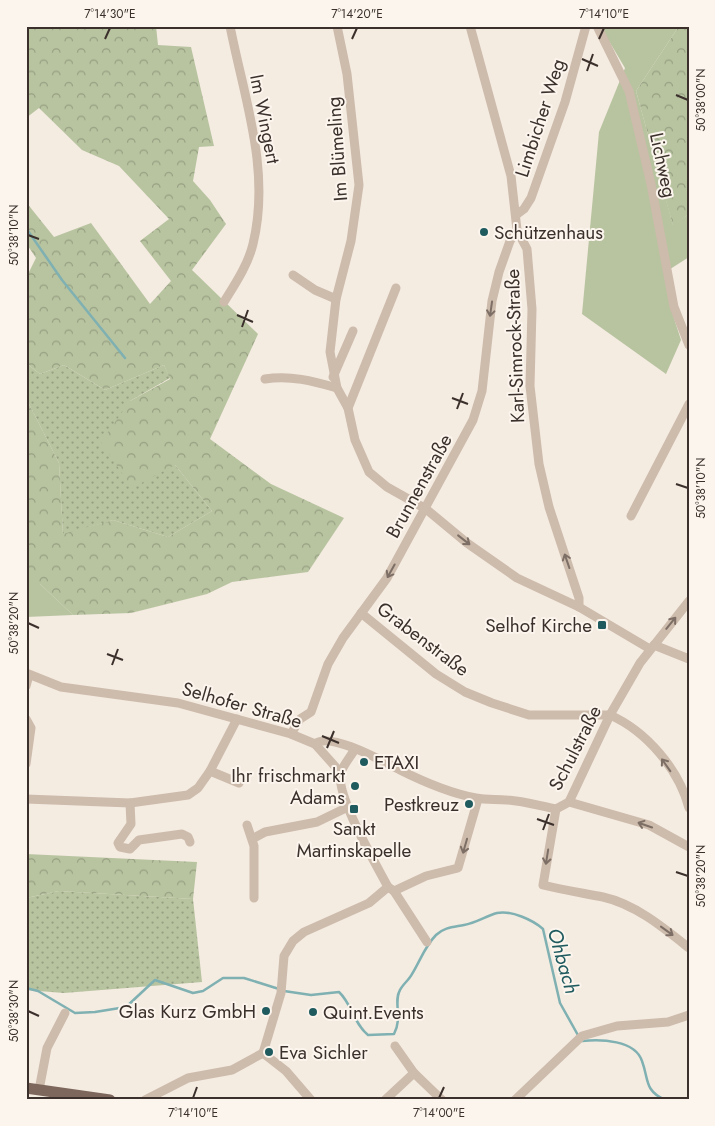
<svg xmlns="http://www.w3.org/2000/svg" width="715" height="1126" font-family="Jost,sans-serif">
  <defs>
    <pattern id="grass-dots" width="8" height="8" patternUnits="userSpaceOnUse" patternTransform="scale(1.25)"><rect width="8" height="8" fill="#b8c4a0"/><path d="M2 2h.1M6 6h.1" fill="none" stroke="#97a083" stroke-width="1.8" stroke-linecap="round"/></pattern>
    <pattern id="forest-crowns" width="20" height="18" patternUnits="userSpaceOnUse" patternTransform="scale(1.25)"><rect width="20" height="18" fill="#b8c4a0"/><path d="M2 6a3 3 0 1 1 6 0M12 15a3 3 0 1 1 6 0" fill="none" stroke="#97a083"/></pattern>
  </defs>
  <rect width="100%" height="100%" fill="#f4ebe1"/>
  <!-- grass -->
  <g fill="url(#grass-dots)">
    <path d="M26,363l14,11 24,-9 41,25 59,-25 6,13 -40,23 45,64 37,46 -44,26 -55,-17 -50,15 -4,-72 -33,-65z"/>
    <path d="M59,891l134,8 9,83 -138,11 -38,-3v-92z"/>
  </g>
  <!-- forest -->
  <g fill="url(#forest-crowns)">
    <path d="M26,26h130l2,19 33,2 23,99 -15,1 -6,34 17,19 16,24 -34,46 66,64 -48,105 61,45 73,34 -36,54 -76,10 -25,12 -76,19 -58,2 -33,-31h-14v-186l33,65 4,71 50,-14 55,17 44,-26 -37,-46 -43,23 -31,-46 29,-41 40,-22 -6,-14 -59,25 -41,-25 -24,9 -14,-11v-85l10,-20 -10,-15v-41l28,35 37,-14 59,81 21,-23 -31,-40 29,-22 -50,-53 -37,-16 -43,-42 -13,10z"/>
    <path d="M679,26h10v188l-16,12 -37,-135z"/>
    <path d="M26,854l171,8 -4,37 -134,-8 -33,7z"/>
  </g>
  <!-- garden -->
  <g fill="#b8c4a0">
    <path d="M600,26h79l-43,65 37,134 16,-11v43l-25,16 7,36 10,31 -15,34 -84,-60 17,-182 26,-64z"/>
    <path d="M26,584h14l33,31 -47,2z"/>
  </g>
  <g fill="none" stroke-linecap="round" stroke-linejoin="round">
    <!-- stream -->
    <g stroke="#7fb0b2" stroke-width="2.5">
      <path d="M26,228l36,52 63,78"/>
      <path d="M26,988l12,3 37,22 20,-1 31,-5 29,-27 38,13 10,-2 20,-13h21l35,11"/>
      <path d="M284,991l27,4 28,-3c13,12 15,32 29,43l26,-1c9,-17 -1,-32 6,-44 3,-6 9,-10 12,-16 8,-13 13,-28 24,-39 8,-8 18,-8 28,-10 12,-2 22,-9 33,-12 14,-3 36,7 46,16l17,74 19,34"/>
      <path d="M582,1041c19,-2 53,-1 60,20 7,19 2,29 23,39"/>
    </g>
    <!-- minor -->
    <g stroke="#cdbbac" stroke-width="9">
      <path d="M337,26l10,48 12,111 -8,56 -15,58 -6,53 7,36 11,20 7,32 14,32 18,15 39,22 41,34 50,35 62,29 71,42"/>
      <path d="M470,26l41,150 6,54 10,19 5,60 -2,77 9,78 10,43 30,91v9"/>
      <path d="M597,26l32,65 22,93 23,123 15,38"/>
      <path d="M516,215l8,-6 7,-11 34,-96 21,-76"/>
      <path d="M293,275l22,15 21,9"/>
      <path d="M224,302c11,-18 24,-37 29,-58 18,-74 -9,-146 -23,-218"/>
      <path d="M333,377l20,-46"/>
      <path d="M265,379c25,-4 48,2 72,9"/>
      <path d="M348,408l48,-120"/>
      <path d="M631,516l58,-112"/>
      <path d="M361,613l75,61 29,18 27,11 37,12h81c36,16 69,54 79,93"/>
      <path d="M654,645l35,14"/>
      <path d="M26,673l35,14 117,16 113,31 24,10 26,29"/>
      <path d="M26,686l3,-11"/>
      <path d="M26,719l5,9 -5,36"/>
      <path d="M291,734l9,-15 11,-7 17,-48 15,-26 44,-60 86,-158 9,-29 10,-90 7,-29 11,-31 7,-11"/>
      <path d="M315,744c15,-13 69,18 85,26 24,12 49,23 76,28 10,2 20,1 31,2 16,1 33,6 49,9"/>
      <path d="M355,749c-4,7 -11,15 -14,23 -7,21 36,94 47,115"/>
      <path d="M210,771l29,12"/>
      <path d="M26,799l104,4 58,-8 10,-7 12,-17 27,-52"/>
      <path d="M569,802l80,23 40,22"/>
      <path d="M130,803l1,21 -13,19 2,4 10,2 9,-9 43,-6 6,3 2,5"/>
      <path d="M556,809l13,-7 41,-87 30,-52 49,-62"/>
      <path d="M556,809l-13,76c20,5 40,8 60,12 32,7 61,31 86,51"/>
      <path d="M247,825l7,21v52"/>
      <path d="M254,838l11,-6 52,-10 31,-15"/>
      <path d="M388,887l6,4 33,51"/>
      <path d="M394,891l32,-15 32,-8 20,-69"/>
      <path d="M395,1046l19,27"/>
      <path d="M263,1053l18,-60 3,-37 9,-15 11,-9 65,-29 19,-16"/>
      <path d="M263,1053l23,18 25,29"/>
      <path d="M39,1090l8,-42 18,-35"/>
      <path d="M145,1100l43,-22 44,-8 31,-17"/>
      <path d="M385,1100l29,-27 28,27"/>
      <path d="M515,1100l67,-64 35,-10 51,-4 21,-7"/>
    </g>
    <!-- major -->
    <path stroke="#7d675c" stroke-width="11" d="M26,1088l84,12"/>
  </g>
  <!-- one-way arrows -->
  <defs><path id="oneway-shaft" d="M-6 0H5M1.5-3L5.5 0L1.5 3" fill="none" stroke-width="1.6" stroke-linecap="round" stroke-linejoin="round" transform="scale(1.25)"/></defs>
  <g stroke="#7d6f65">
    <use href="#oneway-shaft" transform="translate(491 309) rotate(98)"/>
    <use href="#oneway-shaft" transform="translate(464 540) rotate(38)"/>
    <use href="#oneway-shaft" transform="translate(567 561) rotate(-109)"/>
    <use href="#oneway-shaft" transform="translate(391 571) rotate(119)"/>
    <use href="#oneway-shaft" transform="translate(671 623) rotate(-51)"/>
    <use href="#oneway-shaft" transform="translate(666 765) rotate(-125)"/>
    <use href="#oneway-shaft" transform="translate(645 825) rotate(-161)"/>
    <use href="#oneway-shaft" transform="translate(465 846) rotate(106)"/>
    <use href="#oneway-shaft" transform="translate(547 857) rotate(99)"/>
    <use href="#oneway-shaft" transform="translate(667 931) rotate(36)"/>
  </g>
  <!-- ticks -->
  <path fill="none" stroke="#3b302b" stroke-width="2" d="M105,39l5,-11M352,39l5,-11M599,39l5,-11M582,59l16,7M587,71l6,-17M676,95l12,5M28,235l11,4M237,315l16,7M242,327l6,-17M452,398l16,6M457,409l6,-16M676,484l12,4M28,623l11,5M107,654l16,6M112,665l6,-16M322,736l17,7M327,748l7,-17M537,819l17,6M543,830l6,-16M676,872l12,4M28,1011l11,5M193,1098l4,-11M439,1098l5,-11"/>
  <!-- markers -->
  <g fill="#1f5a5e" stroke="#fbf5ee" stroke-width="2">
    <circle cx="484" cy="232" r="5"/>
    <rect x="597" y="620" width="10" height="10" rx="2.5"/>
    <circle cx="364" cy="762" r="5"/>
    <circle cx="355" cy="786" r="5"/>
    <circle cx="469" cy="804" r="5"/>
    <rect x="349" y="804" width="10" height="10" rx="2.5"/>
    <circle cx="266" cy="1011" r="5"/>
    <circle cx="313" cy="1012" r="5"/>
    <circle cx="269" cy="1052" r="5"/>
  </g>
  <g text-anchor="middle" dominant-baseline="central" stroke-width="4" stroke-linejoin="round" paint-order="stroke">
    <!-- street labels -->
    <g font-size="19" fill="#3b302b" stroke="#fbf5ee">
      <text transform="translate(540 118) rotate(-72)">Limbicher Weg</text>
      <text transform="translate(265 119) rotate(79)">Im Wingert</text>
      <text transform="translate(337 149) rotate(-94)">Im Blümeling</text>
      <text transform="translate(663 165) rotate(78)">Lichweg</text>
      <text transform="translate(515 346) rotate(-92)">Karl-Simrock-Straße</text>
      <text transform="translate(419 486) rotate(-61)">Brunnenstraße</text>
      <text transform="translate(423 639) rotate(37)">Grabenstraße</text>
      <text transform="translate(242 705) rotate(16)">Selhofer Straße</text>
      <text transform="translate(575 748) rotate(-63)">Schulstraße</text>
    </g>
    <!-- poi labels -->
    <g font-size="19" fill="#3b302b" stroke="#fbf5ee" text-anchor="start">
      <text x="494" y="232">Schützenhaus</text>
      <text x="592" y="625" text-anchor="end">Selhof Kirche</text>
      <text x="374" y="762">ETAXI</text>
      <text x="345" y="775" text-anchor="end">Ihr frischmarkt<tspan x="345" dy="22">Adams</tspan></text>
      <text x="459" y="804" text-anchor="end">Pestkreuz</text>
      <text x="354" y="828" text-anchor="middle">Sankt<tspan x="354" dy="22">Martinskapelle</tspan></text>
      <text x="256" y="1011" text-anchor="end">Glas Kurz GmbH</text>
      <text x="323" y="1012">Quint.Events</text>
      <text x="279" y="1052">Eva Sichler</text>
    </g>
    <!-- water labels -->
    <g font-size="20" font-style="italic" fill="#1f5a5e" stroke="#fbf5ee">
      <text transform="translate(563 961) rotate(74)">Ohbach</text>
    </g>
  </g>
  <!-- border -->
  <rect width="715" height="1126" fill="none" stroke="#fbf5ee" stroke-width="55"/>
  <rect x="28" y="28" width="660" height="1070" fill="none" stroke="#3b302b" stroke-width="2"/>
  <g font-size="12" text-anchor="middle" fill="#3b302b">
    <text x="110" y="18">7°14'30"E</text>
    <text x="357" y="18">7°14'20"E</text>
    <text x="604" y="18">7°14'10"E</text>
    <text transform="translate(701 100) rotate(-90)" y="4">50°38'00"N</text>
    <text transform="translate(14 235) rotate(-90)" y="4">50°38'10"N</text>
    <text transform="translate(701 488) rotate(-90)" y="4">50°38'10"N</text>
    <text transform="translate(14 623) rotate(-90)" y="4">50°38'20"N</text>
    <text transform="translate(701 876) rotate(-90)" y="4">50°38'20"N</text>
    <text transform="translate(14 1011) rotate(-90)" y="4">50°38'30"N</text>
    <text x="193" y="1117">7°14'10"E</text>
    <text x="439" y="1117">7°14'00"E</text>
  </g>
</svg>
